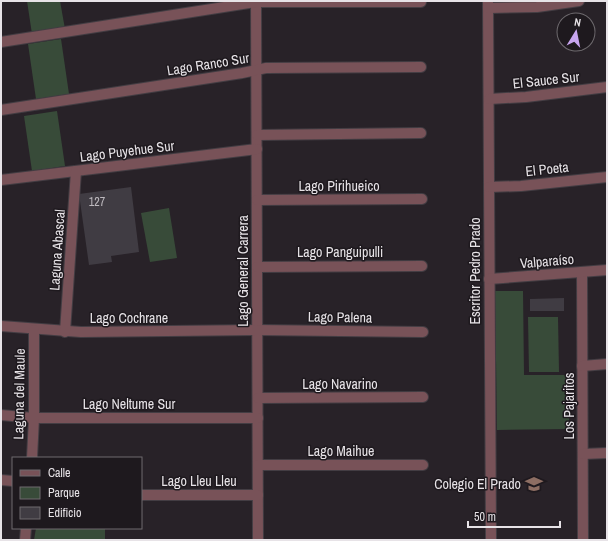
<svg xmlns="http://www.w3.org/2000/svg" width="608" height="541" font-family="'Archivo Narrow',sans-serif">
  <rect width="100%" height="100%" fill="#282228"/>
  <!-- green -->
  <g fill="#384b39">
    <path d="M27,1h33l5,28 -33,5z"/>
    <path d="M61,39l8,55 -33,5 -8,-55z"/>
    <path d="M57,111l8,55 -33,5 -8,-55z"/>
    <path d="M169,208l8,50 -27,4 -9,-49z"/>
    <path d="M495,291h28l1,84h45v54l-72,1z"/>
    <path d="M528,317h30l1,55h-30z"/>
    <path d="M36,528h69v12h-71z"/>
  </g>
  <!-- building -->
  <g fill="#403c43">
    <path d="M131,187l8,65 -28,4 1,6 -23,3 -10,-71z"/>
    <path d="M564,298v13h-34v-12z"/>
  </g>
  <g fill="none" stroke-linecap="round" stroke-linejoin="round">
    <!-- minor casing -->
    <g stroke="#433d43" stroke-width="12">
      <g id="minor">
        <path d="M256,1l2,539"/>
        <path d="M488,1l3,539"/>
        <path d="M488,8l49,-1 42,-6"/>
        <path d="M1,42l255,-40h165"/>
        <path d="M489,99l37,-2 81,-10"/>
        <path d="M1,110l241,-37 24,-5 155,-1"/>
        <path d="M257,135l164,-2"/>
        <path d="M1,180l256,-31"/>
        <path d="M489,187l32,-1 86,-9"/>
        <path d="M257,200l165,-1"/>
        <path d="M257,267l165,-1"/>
        <path d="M582,272l1,268"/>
        <path d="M489,279l118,-9"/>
        <path d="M1,326l80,6 176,-2 166,2"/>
        <path d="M65,332l11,-161"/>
        <path d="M582,366l25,-2"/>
        <path d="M258,398l165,-1"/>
        <path d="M1,415l33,3h224"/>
        <path d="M583,454l24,-1"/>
        <path d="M32,458l2,-40v-88"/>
        <path d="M258,465h165"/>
        <path d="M1,480l12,1"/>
        <path d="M141,495h117"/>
        <path d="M25,540l1,-12"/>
      </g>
    </g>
    <!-- minor -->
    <use href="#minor" stroke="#785258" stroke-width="10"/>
  </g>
  <!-- icons -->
  <defs>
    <g id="school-bare" transform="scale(1.38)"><path d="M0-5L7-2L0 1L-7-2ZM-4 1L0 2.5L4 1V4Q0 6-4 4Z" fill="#8d6e63" stroke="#1e191e" stroke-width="2.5" paint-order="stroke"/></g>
  </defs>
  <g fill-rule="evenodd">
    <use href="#school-bare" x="534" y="484"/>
  </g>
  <g text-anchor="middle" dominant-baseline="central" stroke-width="3" stroke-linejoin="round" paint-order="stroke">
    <!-- number labels -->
    <g font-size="12" fill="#bdb9be">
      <text x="97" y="202">127</text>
    </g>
    <!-- street labels -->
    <g font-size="14" fill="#e7e3e7" stroke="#1e191e">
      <text transform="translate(208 64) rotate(-9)">Lago Ranco Sur</text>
      <text transform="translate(546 80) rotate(-6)">El Sauce Sur</text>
      <text transform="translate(127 151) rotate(-7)">Lago Puyehue Sur</text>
      <text transform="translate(547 169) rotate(-6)">El Poeta</text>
      <text x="339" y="186">Lago Pirihueico</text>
      <text transform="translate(57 250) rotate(-86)">Laguna Abascal</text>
      <text x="340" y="252">Lago Panguipulli</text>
      <text transform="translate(547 261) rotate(-5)">Valparaíso</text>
      <text transform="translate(243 271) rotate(-90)">Lago General Carrera</text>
      <text transform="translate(475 271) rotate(-90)">Escritor Pedro Prado</text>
      <text transform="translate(340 317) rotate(1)">Lago Palena</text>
      <text x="129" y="318">Lago Cochrane</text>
      <text x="340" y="384">Lago Navarino</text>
      <text transform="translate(19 394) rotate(-89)">Laguna del Maule</text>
      <text x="129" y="404">Lago Neltume Sur</text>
      <text transform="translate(569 406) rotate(-90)">Los Pajaritos</text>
      <text x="341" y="451">Lago Maihue</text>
      <text x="199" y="481">Lago Lleu Lleu</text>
    </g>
    <!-- poi labels -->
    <g font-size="14" fill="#e7e3e7" stroke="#1e191e" text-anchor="end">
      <text x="521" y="484">Colegio El Prado</text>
    </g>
  </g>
  <!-- border -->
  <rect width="608" height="541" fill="none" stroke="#e7e3e7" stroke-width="4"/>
  <!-- legend -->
  <rect x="12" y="457" width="130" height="72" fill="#1e191e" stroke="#6e6a6e"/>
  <rect x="20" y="470" width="20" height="6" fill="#785258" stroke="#6e6a6e"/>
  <text x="48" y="477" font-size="12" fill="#e7e3e7">Calle</text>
  <rect x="20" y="487" width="20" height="12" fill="#384b39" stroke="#6e6a6e"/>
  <text x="48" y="497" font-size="12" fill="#e7e3e7">Parque</text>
  <rect x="20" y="507" width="20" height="12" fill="#403c43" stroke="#6e6a6e"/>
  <text x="48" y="517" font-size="12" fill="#e7e3e7">Edificio</text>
  <!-- north arrow -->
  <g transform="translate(576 32) rotate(10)"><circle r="19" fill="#1e191e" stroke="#6e6a6e"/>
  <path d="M0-3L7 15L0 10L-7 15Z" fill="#c8a5ef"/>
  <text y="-6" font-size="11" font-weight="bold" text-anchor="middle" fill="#e7e3e7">N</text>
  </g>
  <!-- scale -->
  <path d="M468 521v6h92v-6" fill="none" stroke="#e7e3e7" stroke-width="2"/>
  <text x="474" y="521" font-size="12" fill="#e7e3e7" stroke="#1e191e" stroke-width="3" paint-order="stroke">50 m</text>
</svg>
